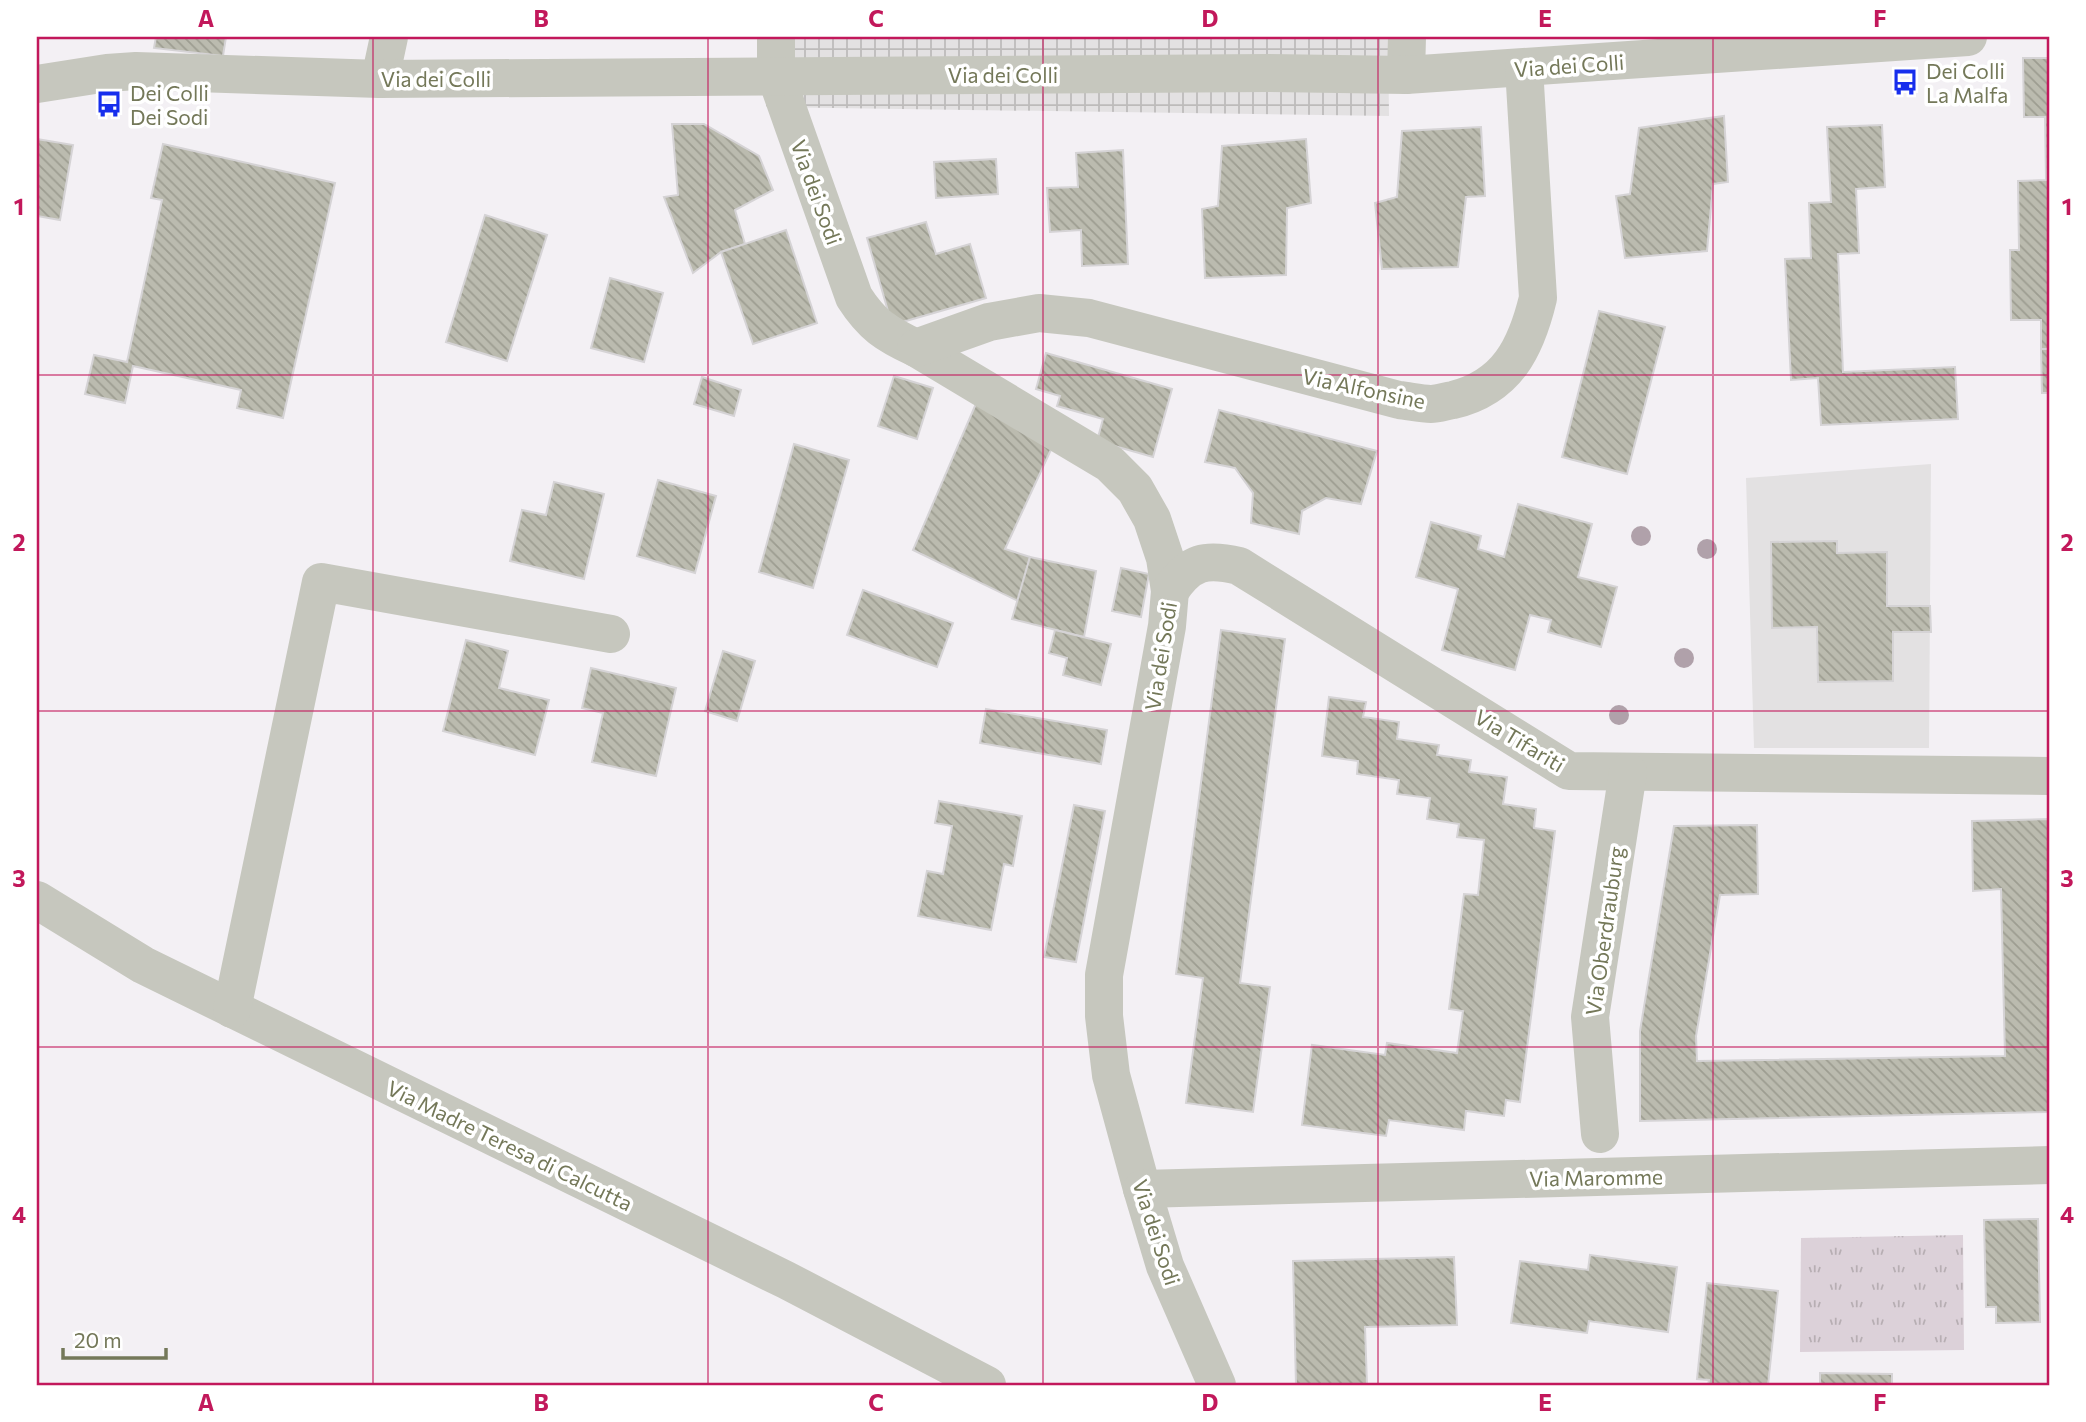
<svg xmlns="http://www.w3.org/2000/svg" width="2086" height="1422" font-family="Commissioner,sans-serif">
  <defs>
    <pattern id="industrial-grid" width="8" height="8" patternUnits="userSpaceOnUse" patternTransform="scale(1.75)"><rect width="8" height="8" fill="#e3e1e2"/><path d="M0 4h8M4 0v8" fill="none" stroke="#bdbbba"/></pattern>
    <pattern id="grass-tufts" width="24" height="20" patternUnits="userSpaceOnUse" patternTransform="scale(1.75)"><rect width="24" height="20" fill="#dcd1d9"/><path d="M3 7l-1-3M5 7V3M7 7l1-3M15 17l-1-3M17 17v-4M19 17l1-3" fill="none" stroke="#b7aeb3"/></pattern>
    <pattern id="building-back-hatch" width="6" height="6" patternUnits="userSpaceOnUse" patternTransform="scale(1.75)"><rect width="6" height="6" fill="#bbbbaf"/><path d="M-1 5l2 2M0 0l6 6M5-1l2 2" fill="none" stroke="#9d9d91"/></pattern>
  </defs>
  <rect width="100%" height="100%" fill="#f3f0f4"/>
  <!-- built -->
  <path fill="#e3e1e2" d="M1931,464l-2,284h-175l-8,-270z"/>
  <!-- industrial -->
  <path fill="url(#industrial-grid)" d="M766,37h622l1,79 -623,-9z"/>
  <!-- grass -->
  <path fill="url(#grass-tufts)" d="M1963,1235l1,115 -164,2 1,-114z"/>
  <!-- building -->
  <g fill="url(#building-back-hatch)" stroke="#d5d3d5" stroke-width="2">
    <path d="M156,37h70l-3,19 -69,-8z"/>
    <path d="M2023,58h26v291h-8v-29h-30l-1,-70h9l-1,-69 28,-1 -1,-63h-21z"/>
    <path d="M1724,116l4,66 -15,2 -6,67 -82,7 -9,-62 14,-2 9,-66z"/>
    <path d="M672,124h32l55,32 14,34 -38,20 10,34 -24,8 -28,21 -29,-76 14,-2z"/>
    <path d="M1882,125l3,62 -29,2 3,64 -21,1 5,118 112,-5 3,52 -137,6 -3,-47 -27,2 -6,-121 26,-1 -2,-55 22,-1 -4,-75z"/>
    <path d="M1481,127l4,69 -19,1 -8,70 -76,2 -7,-66 22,-6 5,-66z"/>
    <path d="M37,139l36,6 -13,75 -23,-4z"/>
    <path d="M1306,139l5,64 -24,5 -1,67 -81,3 -3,-69 16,-3 4,-60z"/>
    <path d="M163,144l172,39 -52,235 -46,-10 4,-18 -108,-24 -8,37 -40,-9 9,-39 33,7 35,-162 -11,-2z"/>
    <path d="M1123,150l5,114 -46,2 -1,-36 -31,2 -3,-44 31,-1 -2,-34z"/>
    <path d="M996,159l2,35 -62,4 -2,-36z"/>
    <path d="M485,215l62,20 -40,126 -61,-19z"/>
    <path d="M926,222l10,32 34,-10 16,54 -94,27 -25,-87z"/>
    <path d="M786,230l31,93 -64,21 -32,-92z"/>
    <path d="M610,278l53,15 -19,69 -53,-14z"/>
    <path d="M1599,311l66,16 -38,147 -65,-17z"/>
    <path d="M2041,349h8v44h-7z"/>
    <path d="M1046,353l126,36 -19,68 -56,-16 6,-22 -46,-13 3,-10 -24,-7z"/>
    <path d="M894,376l39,12 -16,51 -39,-13z"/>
    <path d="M702,377l39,13 -7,26 -40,-12z"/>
    <path d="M978,399l77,42 -50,108 25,8 -12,44 -105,-51z"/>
    <path d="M1219,410l158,41 -16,53 -35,-6 -24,13 -3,23 -48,-11 2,-30 -18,-25 -30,-6z"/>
    <path d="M794,444l55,16 -36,128 -54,-16z"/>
    <path d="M658,480l58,16 -21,77 -58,-17z"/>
    <path d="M554,482l50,12 -20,85 -74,-18 12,-51 24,5z"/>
    <path d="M1518,504l74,20 -14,53 39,10 -16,60 -53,-15 3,-12 -21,-5 -15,55 -73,-20 16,-61 -42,-12 15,-55 50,14 -3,13 26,8z"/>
    <path d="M1837,541v12l50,-1v54h43l1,26h-38v49l-75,1 -1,-55 -45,1 -1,-86z"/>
    <path d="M1030,557l66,14 -12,66 -72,-18z"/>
    <path d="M1121,568l28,6 -8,43 -29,-6z"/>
    <path d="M863,590l90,33 -16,44 -90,-32z"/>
    <path d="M1055,630l56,14 -10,41 -38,-10 4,-17 -18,-5z"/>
    <path d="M1221,630l64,9 -45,344 30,4 -17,125 -67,-9 17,-125 -27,-4z"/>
    <path d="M466,640l42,11 -9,37 50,12 -14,55 -92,-24z"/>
    <path d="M723,651l32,10 -18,60 -32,-10z"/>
    <path d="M591,668l85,20 -20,88 -64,-14 11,-49 -21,-5z"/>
    <path d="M1329,697l37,5 -3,15 36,5 -2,17 42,6 -2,10 34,5 -2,12 38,5 -4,27 33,5 -2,19 21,3 -35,271 -14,-2 -2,16 -38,-5 -2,19 -75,-10 -3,16 -84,-11 10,-80 73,10 2,-12 70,10 6,-42 -14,-2 15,-115 14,1 6,-55 -27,-3 2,-13 -32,-5 3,-21 -33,-4 2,-14 -42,-6 1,-13 -36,-5z"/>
    <path d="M986,709l121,21 -6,34 -121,-21z"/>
    <path d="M939,801l83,15 -9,50 -9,-2 -13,66 -73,-14 9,-45 16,3 9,-48 -17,-3z"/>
    <path d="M1074,805l31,6 -29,151 -32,-5z"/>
    <path d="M2049,819v293l-409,9v-90l34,-205 83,-1 1,69 -38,1 -24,141 1,25 308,-5 -4,-167 -28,2 -1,-70z"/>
    <path d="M2038,1219l2,103 -44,1v-16h-10l-2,-87z"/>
    <path d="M1590,1255l87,12 -9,65 -79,-11 -2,12 -76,-10 9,-62 68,9z"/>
    <path d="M1454,1257l3,68 -92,2 2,58h-71l-3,-124z"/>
    <path d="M1707,1283l71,8 -10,94h-60l1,-5 -12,-1z"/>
    <path d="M1820,1373l72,1v11h-72z"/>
  </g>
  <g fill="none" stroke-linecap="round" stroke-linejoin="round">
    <!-- minor -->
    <g stroke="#c6c7be" stroke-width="38">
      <path d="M776,37v39l78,221c18,28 32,37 62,51l194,116 25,25 17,30 13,39 5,33 -3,35 -63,349v41l7,59 31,114 23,77 52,119"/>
      <path d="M1406,75l1,-38"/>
      <path d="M380,79l9,-42"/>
      <path d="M37,84l70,-11 29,-2 244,8 888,-6 138,2 562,-38"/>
      <path d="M916,348l73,-26 50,-9 50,5 310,82c10,1 22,4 32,4 7,0 15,-3 22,-4 54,-13 73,-52 85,-102l-14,-230"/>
      <path d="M1170,591c20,-30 36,-33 69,-25l330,205 480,5"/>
      <path d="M37,900l106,65 643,315 201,105"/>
      <path d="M232,1009l89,-427 290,52"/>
      <path d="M1600,1134l-10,-117 38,-245"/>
      <path d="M1142,1189l907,-24"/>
    </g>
  </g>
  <!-- trees -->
  <g fill="#b0a1aa">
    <circle cx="1641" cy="536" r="10"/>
    <circle cx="1707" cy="549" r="10"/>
    <circle cx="1684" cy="658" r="10"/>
    <circle cx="1619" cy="715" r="10"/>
  </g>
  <!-- grid -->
  <path fill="none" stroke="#c2185b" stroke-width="2" stroke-opacity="0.55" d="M373,37v1348M708,37v1348M1043,37v1348M1378,37v1348M1713,37v1348M37,375h2012M37,711h2012M37,1047h2012"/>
  <!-- icons -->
  <defs>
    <g id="bus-bare" transform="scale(2.1)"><path d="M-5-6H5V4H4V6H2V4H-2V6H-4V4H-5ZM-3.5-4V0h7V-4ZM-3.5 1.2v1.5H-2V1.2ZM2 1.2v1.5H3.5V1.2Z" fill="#172eed" stroke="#fff" stroke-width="2.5" paint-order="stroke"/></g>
  </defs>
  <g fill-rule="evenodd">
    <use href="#bus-bare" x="1905" y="82"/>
    <use href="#bus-bare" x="109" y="104"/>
  </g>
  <g text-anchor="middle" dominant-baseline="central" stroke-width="7" stroke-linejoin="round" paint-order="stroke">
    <!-- street labels -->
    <g font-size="21" fill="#747859" stroke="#fff">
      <text transform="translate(1569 65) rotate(-4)">Via dei Colli</text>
      <text x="1003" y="74">Via dei Colli</text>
      <text x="436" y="78">Via dei Colli</text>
      <text transform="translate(817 192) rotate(70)">Via dei Sodi</text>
      <text transform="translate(1364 388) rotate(12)">Via Alfonsine</text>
      <text transform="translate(1160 656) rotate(-81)">Via dei Sodi</text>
      <text transform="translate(1520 740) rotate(31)">Via Tifariti</text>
      <text transform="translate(1604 931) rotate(-82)">Via Oberdrauburg</text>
      <text transform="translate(510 1145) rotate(26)">Via Madre Teresa di Calcutta</text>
      <text transform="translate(1596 1177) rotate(-1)">Via Maromme</text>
      <text transform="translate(1157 1232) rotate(72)">Via dei Sodi</text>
    </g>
    <!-- poi labels -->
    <g font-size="21" fill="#747859" stroke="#fff" text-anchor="start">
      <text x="1926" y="70">Dei Colli<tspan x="1926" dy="24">La Malfa</tspan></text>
      <text x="130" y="92">Dei Colli<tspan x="130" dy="24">Dei Sodi</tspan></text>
    </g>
  </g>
  <!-- border -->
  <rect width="2086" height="1422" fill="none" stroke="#ffffff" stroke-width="77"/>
  <!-- scale -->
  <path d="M63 1348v10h103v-10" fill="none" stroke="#747859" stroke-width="3.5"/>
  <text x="74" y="1348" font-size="21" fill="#747859" stroke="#ffffff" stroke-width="5" paint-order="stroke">20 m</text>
  <rect x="38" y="38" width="2010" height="1346" fill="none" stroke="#c2185b" stroke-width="2.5"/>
  <g font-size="23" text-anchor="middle" font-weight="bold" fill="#c2185b">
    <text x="206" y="27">A</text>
    <text x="541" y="27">B</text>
    <text x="876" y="27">C</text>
    <text x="1210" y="27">D</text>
    <text x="1545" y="27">E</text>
    <text x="1880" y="27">F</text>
    <text x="19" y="215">1</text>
    <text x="2067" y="215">1</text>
    <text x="19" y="551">2</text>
    <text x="2067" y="551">2</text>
    <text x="19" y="887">3</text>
    <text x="2067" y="887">3</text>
    <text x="19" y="1223">4</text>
    <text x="2067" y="1223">4</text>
    <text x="206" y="1411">A</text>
    <text x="541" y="1411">B</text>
    <text x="876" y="1411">C</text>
    <text x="1210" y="1411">D</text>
    <text x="1545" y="1411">E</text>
    <text x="1880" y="1411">F</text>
  </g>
</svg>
